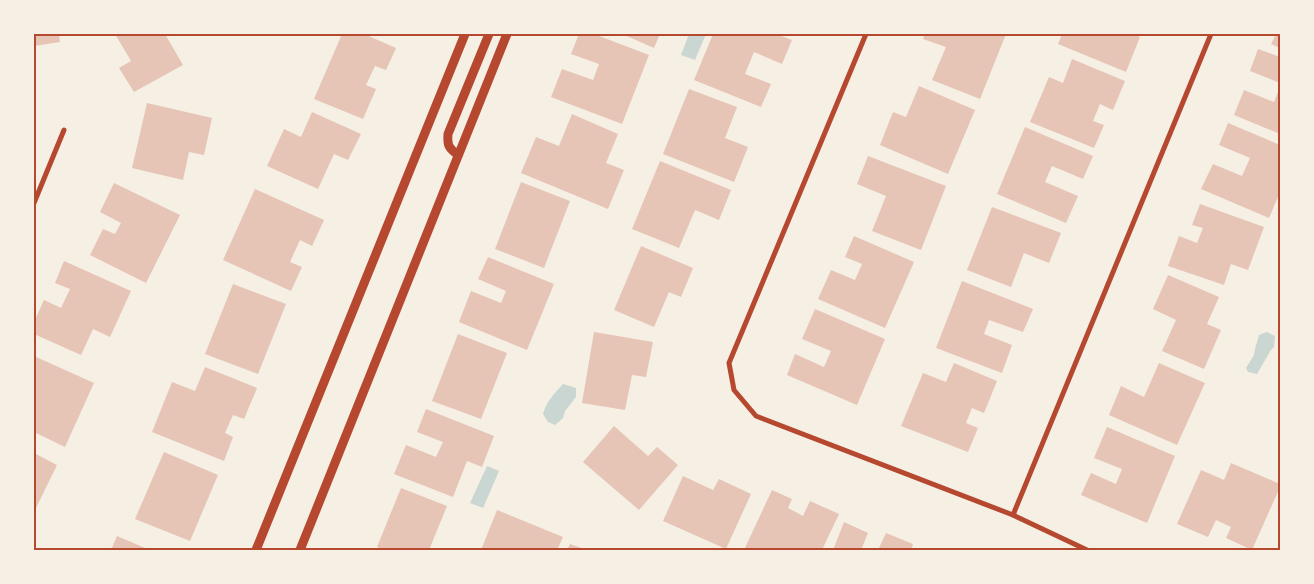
<svg xmlns="http://www.w3.org/2000/svg" width="1314" height="584" font-family="Helvetica,sans-serif">
  <rect width="100%" height="100%" fill="#f6efe4"/>
  <!-- water -->
  <g fill="#c9d6d2">
    <path d="M689,34h17l-11,26 -14,-5z"/>
    <path d="M1267,332l8,4 -1,11 -3,3 -14,24 -9,-2 -2,-4 8,-13 1,-6 4,-14z"/>
    <path d="M563,384l13,4v9l-11,14 -2,7 -8,7 -7,-3 -5,-8c3,-12 12,-21 20,-30z"/>
    <path d="M487,466l12,5 -16,37 -13,-5z"/>
  </g>
  <!-- building -->
  <g fill="#e6c5b7">
    <path d="M34,34h25l1,8 -26,4z"/>
    <path d="M115,34h50l18,31 -49,27 -15,-24 12,-7z"/>
    <path d="M342,34h22l32,14 -10,22 -11,-4 -9,19 10,4 -13,30 -49,-20z"/>
    <path d="M579,34h15l55,21 -27,69 -71,-27 11,-28 31,11 6,-16 -28,-10z"/>
    <path d="M622,34h38l-6,14z"/>
    <path d="M713,34h63l16,6 -10,24 -28,-12 -9,22 26,10 -10,23 -67,-27z"/>
    <path d="M925,34h81l-26,65 -48,-19 14,-33 -23,-8z"/>
    <path d="M1062,34h71l7,3 -14,35 -68,-28z"/>
    <path d="M1276,34h4v14l-9,-4z"/>
    <path d="M1258,49l22,8v26l-30,-12z"/>
    <path d="M1072,59l53,22 -12,29 -13,-6 -7,17 11,4 -10,23 -64,-26 19,-45 14,6z"/>
    <path d="M919,86l56,24 -27,64 -68,-29 13,-33 13,5z"/>
    <path d="M1280,87v47l-46,-19 10,-25 30,12z"/>
    <path d="M689,89l48,18 -12,31 23,9 -14,35 -71,-28z"/>
    <path d="M147,103l65,15 -8,37 -15,-3 -6,28 -51,-12z"/>
    <path d="M312,112l49,22 -13,26 -14,-6 -16,35 -51,-23 17,-37 17,8z"/>
    <path d="M572,114l46,20 -12,29 18,7 -16,39 -87,-36 15,-36 23,9z"/>
    <path d="M1228,123l52,22v47l-11,26 -68,-29 12,-25 29,12 8,-18 -31,-13z"/>
    <path d="M1025,127l68,29 -10,23 -31,-13 -7,16 33,14 -12,27 -69,-29z"/>
    <path d="M868,156l78,30 -25,64 -49,-19 14,-35 -29,-12z"/>
    <path d="M660,161l71,29 -12,30 -24,-10 -16,38 -47,-19z"/>
    <path d="M521,182l49,19 -26,67 -49,-19z"/>
    <path d="M114,183l66,32 -34,68 -56,-28 13,-26 12,5 6,-11 -21,-11z"/>
    <path d="M255,189l69,31 -12,26 -12,-6 -10,22 12,5 -11,24 -68,-31z"/>
    <path d="M1200,204l64,23 -16,43 -17,-6 -7,21 -56,-19 11,-30 18,7 6,-15 -11,-3z"/>
    <path d="M992,207l69,26 -12,30 -25,-10 -13,34 -44,-17z"/>
    <path d="M854,236l60,26 -29,66 -67,-29 13,-29 24,10 7,-16 -17,-7z"/>
    <path d="M641,246l52,22 -12,29 -12,-5 -15,35 -40,-17z"/>
    <path d="M488,257l66,27 -27,66 -68,-28 12,-31 30,12 5,-12 -28,-12z"/>
    <path d="M64,261l67,30 -21,46 -17,-8 -12,26 -47,-21v-12l10,-22 17,8 9,-19 -15,-6z"/>
    <path d="M1168,275l51,22 -12,27 14,6 -17,39 -42,-18 14,-31 -23,-11z"/>
    <path d="M962,281l71,28 -10,23 -34,-12 -5,14 28,11 -10,28 -66,-25z"/>
    <path d="M233,284l53,20 -28,70 -53,-20z"/>
    <path d="M815,309l70,30 -28,66 -70,-30 8,-21 29,13 7,-16 -29,-12z"/>
    <path d="M594,332l59,10 -7,35 -14,-2 -7,35 -43,-7z"/>
    <path d="M458,334l49,19 -26,66 -49,-18z"/>
    <path d="M34,356l60,27 -29,64 -31,-15v-35l2,-5 -2,-1z"/>
    <path d="M954,363l43,18 -13,32 -12,-5 -6,15 12,5 -10,24 -67,-26 22,-53 23,9z"/>
    <path d="M1159,363l46,20 -28,62 -68,-30 12,-29 23,11z"/>
    <path d="M205,367l52,21 -13,31 -11,-4 -8,18 8,4 -9,24 -72,-29 20,-50 23,9z"/>
    <path d="M426,409l68,27 -12,31 -15,-6 -14,36 -59,-23 12,-29 30,12 7,-15 -26,-10z"/>
    <path d="M614,426l34,30 9,-9 21,18 -39,45 -56,-48z"/>
    <path d="M1107,427l68,29 -28,67 -66,-28 10,-22 25,11 6,-15 -28,-11z"/>
    <path d="M164,452l54,23 -28,66 -55,-22z"/>
    <path d="M34,453l23,12 -23,47z"/>
    <path d="M1231,463l49,21v3l-28,63 -26,-12 5,-11 -15,-7 -8,17 -31,-13 24,-54 23,10z"/>
    <path d="M683,476l30,14 6,-11 32,15 -25,55 -63,-28z"/>
    <path d="M401,488l46,18 -18,44h-45l-7,-3z"/>
    <path d="M772,490l20,9 -4,9 15,8 7,-15 29,13 -17,36h-78z"/>
    <path d="M497,510l66,27 -6,13h-76z"/>
    <path d="M844,522l24,11 -7,17h-28z"/>
    <path d="M886,533l27,11 -2,6h-33z"/>
    <path d="M117,536l33,14h-39z"/>
    <path d="M570,544l17,6h-20z"/>
  </g>
  <g fill="none" stroke-linecap="round" stroke-linejoin="round">
    <!-- minor -->
    <g stroke="#b5482f" stroke-width="5">
      <path d="M866,34l-137,329 5,27 22,26 257,99 74,35"/>
      <path d="M34,203l30,-73"/>
      <path d="M1013,515l198,-481"/>
    </g>
    <!-- tertiary -->
    <g stroke="#b5482f" stroke-width="9">
      <path d="M458,155c-9,-7 -11,-9 -10,-21l41,-100"/>
      <path d="M256,550l209,-516"/>
      <path d="M300,550l207,-516"/>
    </g>
  </g>
  <!-- border -->
  <rect width="1314" height="584" fill="none" stroke="#f6efe4" stroke-width="70"/>
  <rect x="35" y="35" width="1244" height="514" fill="none" stroke="#b5482f" stroke-width="2"/>
</svg>
